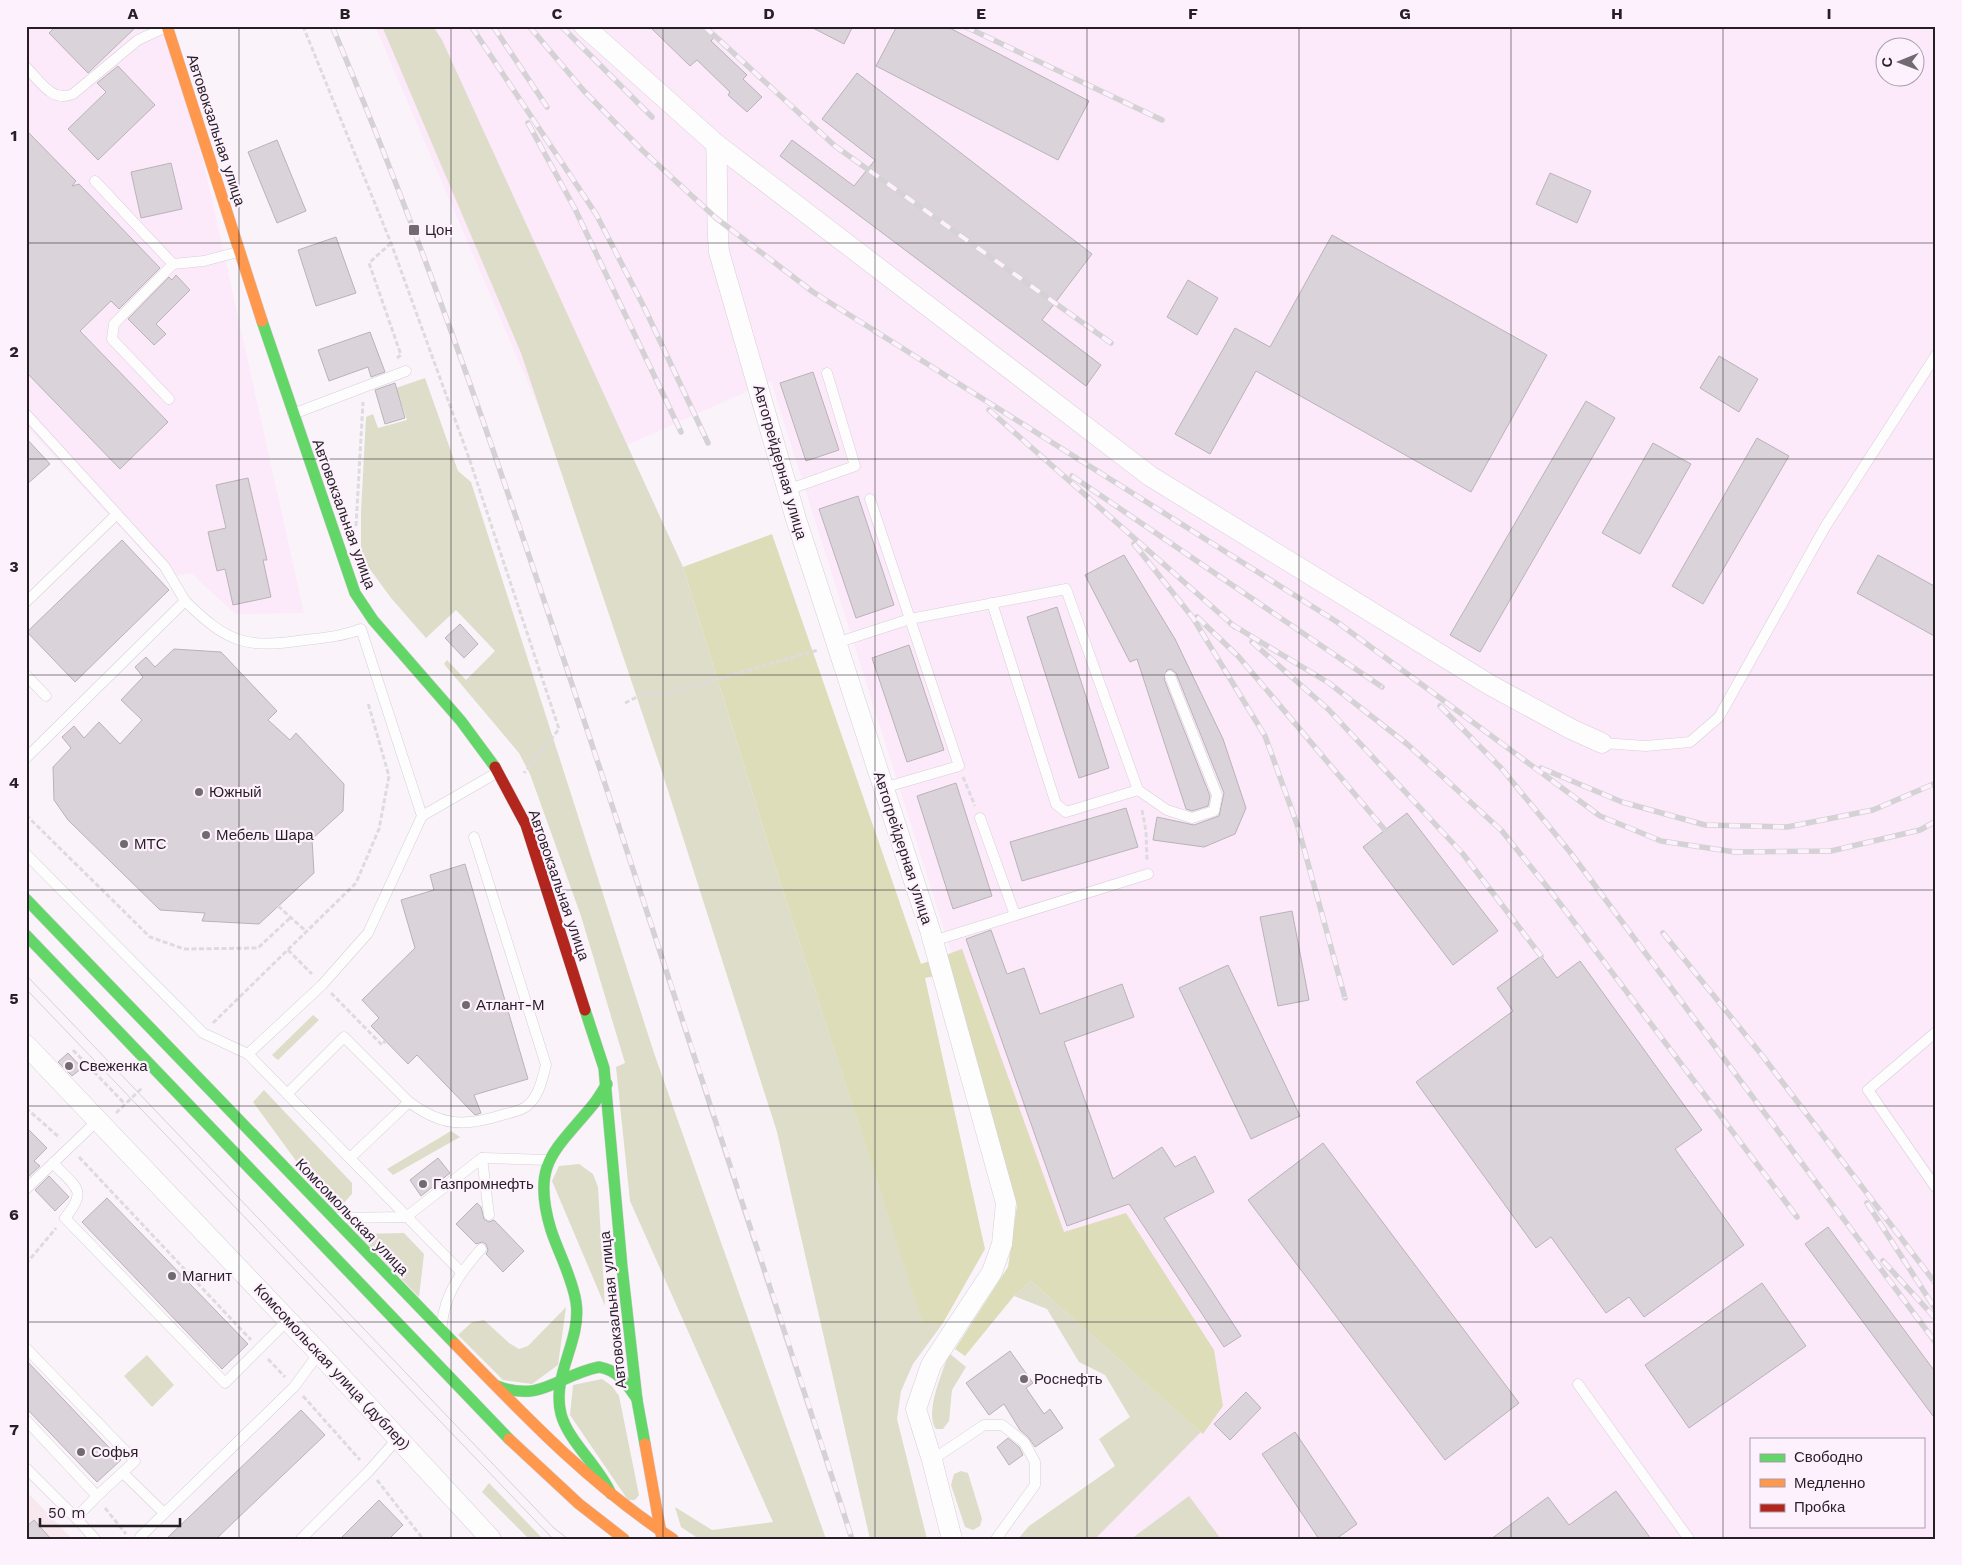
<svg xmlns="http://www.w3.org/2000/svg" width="1962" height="1565" font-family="'Work Sans',sans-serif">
  <rect width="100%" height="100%" fill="#faf4fa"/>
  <!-- built -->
  <g fill="#fceafb" fill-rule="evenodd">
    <path d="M26,26h145l5,12 128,575 -69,1 -44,-41 -24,5 -141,-152z"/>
    <path d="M375,26h1561v1513h-842l120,-129 -174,-176 -269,-853 -205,91zM1884,48h30v30h-30zM1751,1439h172v87h-172z"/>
  </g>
  <!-- education -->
  <path fill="#f8e7ed" d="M26,1491l46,48h-46z"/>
  <!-- green -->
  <g fill="#ddddc9">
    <path d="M382,26h51l9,14 241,527 92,299 148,457h20l-30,41 -12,27 -4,28 30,120h-57l-93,-407 -114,-357 -142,-422z"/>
    <path d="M425,378l33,93 13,11 183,571 172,486h-127l-18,-12 -6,-20 37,23 61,-8 -143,-321 -14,-134 9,-4 -44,-147 -51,-142 -11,-21 -75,-89 3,-4 19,20 29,-29 -39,-41 -30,28 -35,-40 -30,-41v-45l5,-95 7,-3 5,14 29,-8 -11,-32z"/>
    <path d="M313,1015l6,5 -41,40 -6,-5z"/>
    <path d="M264,1090l88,93v11l-10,11h-10l-17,-18 -62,-85z"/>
    <path d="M451,1131l9,6 -67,38 -6,-6z"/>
    <path d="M579,1164l14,10 5,13 7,119 -53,-125 7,-15z"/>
    <path d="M404,1233l20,21 -5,43 -61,-63z"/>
    <path d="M1031,1281l170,151 -106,107h-77l11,-13 86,-60 -16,-27 31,-22 -25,-42 -26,-13 -32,-53 -33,-13z"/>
    <path d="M566,1307l-8,58 -26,19 -29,-4 -45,-45 14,-13 12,-2 25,23 10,6 9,-3z"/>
    <path d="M949,1353l17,14 -14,23 -3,31 -6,8h-7c-12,-17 7,-57 13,-76z"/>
    <path d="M147,1355l27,30 -22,22 -28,-31z"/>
    <path d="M602,1379l10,7 7,10 20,99 -4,5h-7l-58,-85 3,-30z"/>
    <path d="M961,1471l7,2 14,46 -2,7 -7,4 -8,-3 -14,-42 3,-11z"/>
    <path d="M489,1483l54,56h-14l-47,-47z"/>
    <path d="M1189,1496l32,43h-90z"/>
  </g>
  <!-- forest -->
  <path fill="#ddddba" d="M772,534l149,430 41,-15 102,283 62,-19 88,137 9,56 -20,28 -172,-153 -17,15 -49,60 -10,-7 53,-82 9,-62 -70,-231 -22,4 60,271 -42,74 -20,1 -148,-458 -92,-299z"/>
  <!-- building -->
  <g fill="#dad3da" stroke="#b9b3b9">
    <path d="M56,26h81l-49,47 -39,-40z"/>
    <path d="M649,26h54l11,11 -3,4 36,34 -4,4 19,18 -15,15 -19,-17 2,-3 -33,-32 -7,6z"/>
    <path d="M809,26h44l-9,18z"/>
    <path d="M897,26h49l143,75 -31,59 -182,-94z"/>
    <path d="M118,66l37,39 -57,55 -30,-31 38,-37 -9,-9z"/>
    <path d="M857,73l235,181 -50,66 59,45 -15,21 -306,-230 12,-16 62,46 21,-26 -53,-41z"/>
    <path d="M26,130l50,51 -4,5 7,-2 81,84 -41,41 -8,-8 -31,30 88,91 -48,47 -94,-97z"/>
    <path d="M277,140l29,71 -29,12 -29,-71z"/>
    <path d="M171,163l11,46 -41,9 -10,-46z"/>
    <path d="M1550,173l41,18 -14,32 -41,-19z"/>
    <path d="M1332,235l215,120 -76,137 -215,-121 -46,83 -35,-20 60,-106 35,19z"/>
    <path d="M336,237l20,56 -40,13 -18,-56z"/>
    <path d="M176,275l14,15 -34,34 10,10 -12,11 -26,-26 41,-42 3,3z"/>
    <path d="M1188,280l30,18 -21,37 -30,-18z"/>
    <path d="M370,332l15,40 -14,5 -3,-10 -39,14 -11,-31z"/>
    <path d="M1719,356l39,23 -19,33 -39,-24z"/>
    <path d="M813,372l26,78 -33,11 -26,-78z"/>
    <path d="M395,383l10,35 -20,6 -10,-34z"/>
    <path d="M1586,401l29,17 -135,234 -30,-17z"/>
    <path d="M26,438l24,26 -24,21z"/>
    <path d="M1757,438l32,18 -86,148 -31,-18z"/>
    <path d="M1653,443l38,21 -51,90 -38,-21z"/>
    <path d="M248,478l19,82h-4l8,37 -38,8 -8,-36 -8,2 -9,-39 18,-4 -10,-43z"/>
    <path d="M858,496l36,109 -38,13 -37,-109z"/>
    <path d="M122,540l47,50 -94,92 -48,-50z"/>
    <path d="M1124,555l51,84 48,100 23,69 -11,26 -31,13 -51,-7 4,-23 37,8 25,-9 5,-23 -48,-120 -5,-4 -4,1 -3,9 46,117 -2,10 -16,5 -6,-2 -49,-150 -7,3 -45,-87z"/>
    <path d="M1878,555l58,32v50l-79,-44z"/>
    <path d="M1057,607l52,161 -30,10 -52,-161z"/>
    <path d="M460,624l18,20 -14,14 -19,-20z"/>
    <path d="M909,645l35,105 -37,12 -35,-104z"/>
    <path d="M174,649l47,3 56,59 -9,9 22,20 6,-7 48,51 -1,27 -31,28 2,34 -55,51 -57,-3 3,-8 -45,-3 -92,-90 -14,-20 -1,-33 18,-19 -9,-11 12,-11 10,12 15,-16 21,22 22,-24 -21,-20 22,-23 -8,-10 11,-10 9,10z"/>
    <path d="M956,783l36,113 -39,13 -36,-113z"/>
    <path d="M1126,808l12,39 -116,34 -12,-39z"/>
    <path d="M1407,813l91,118 -45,34 -90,-118z"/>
    <path d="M465,864l63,215 -54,16 7,18 -6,2 -58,-60 -9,9 -37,-38 8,-8 -17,-18 53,-52 -14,-48 33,-10 -4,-15z"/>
    <path d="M1292,911l17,89 -31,6 -18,-89z"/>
    <path d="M991,930l16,44 17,-6 16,46 82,-30 12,33 -70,25 49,137 49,-32 13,20 20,-11 19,36 -50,26 77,118 -17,11 -95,-143 -62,22 -101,-287z"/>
    <path d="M1541,956l16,22 23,-17 122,169 -27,19 69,96 -100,72 -15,-20 -23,16 -55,-76 -15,11 -120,-166 97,-71 -16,-23z"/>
    <path d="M1228,965l72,151 -49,23 -72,-151z"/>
    <path d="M68,1053l14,15 -10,8 -14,-14z"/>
    <path d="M26,1127l21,21 -13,13 6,5 -14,13z"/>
    <path d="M1323,1143l196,260 -74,57 -197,-260z"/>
    <path d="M438,1158l12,15 -29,23 -11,-16z"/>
    <path d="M49,1176l20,21 -14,14 -20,-21z"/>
    <path d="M107,1198l141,146 -26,25 -140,-147z"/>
    <path d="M477,1203l4,4 3,12 5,3 5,-2 30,31 -21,21 -17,-18 2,-4 -2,-6 -4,-2 -6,2 -20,-20z"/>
    <path d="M1828,1227l108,146v47l-131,-176z"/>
    <path d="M1762,1283l44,63 -117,82 -44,-63z"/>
    <path d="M1010,1351l23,32 -7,5 18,26 6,-5 13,19 -28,19 -7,-10 -8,-7 -16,-26 -15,11 -23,-32z"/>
    <path d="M26,1360l95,100 -24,22 -71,-74z"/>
    <path d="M1246,1392l15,16 -31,32 -16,-16z"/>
    <path d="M301,1410l24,25 -109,104h-50z"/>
    <path d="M1295,1432l62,92 -21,15h-17l-57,-85z"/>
    <path d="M1008,1438l11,9 4,8 -14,10 -12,-18z"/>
    <path d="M1616,1491l35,48h-160l57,-42 21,28z"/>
    <path d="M379,1500l24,25 -14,14h-49z"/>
    <path d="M34,1520l17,19h-25v-12z"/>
  </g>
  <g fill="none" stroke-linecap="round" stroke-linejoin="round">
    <!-- lane casing -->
    <g stroke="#d6cfd6" stroke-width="11">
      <g id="lane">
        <path d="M26,67c14,14 26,36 47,27l65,-54 28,-13"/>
        <path d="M95,181l78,83"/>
        <path d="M169,399l-57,-60 2,-15 59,-60 31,-3 34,-9"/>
        <path d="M26,414l139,153 20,34"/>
        <path d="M293,414l113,-43"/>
        <path d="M787,490l68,-24 -28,-93"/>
        <path d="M870,499l89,267 -76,22"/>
        <path d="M26,602l91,-88"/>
        <path d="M992,603l64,201 10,8 72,-22"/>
        <path d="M836,643l74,-24 156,-30 72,201 29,20 25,8 22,-7 3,-16 -47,-119"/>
        <path d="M26,675l20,21"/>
        <path d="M1602,743l44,3 44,-4 29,-25 106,-190 111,-172"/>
        <path d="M26,758l159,-157c43,42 60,48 120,39 19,-2 38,-4 56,-11l61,187 -54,117 -46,52 -74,69 213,218"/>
        <path d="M422,816l76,-44"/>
        <path d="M980,818l35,97"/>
        <path d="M26,854l177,179 45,21"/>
        <path d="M933,941l215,-67"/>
        <path d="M1936,1032l-68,58 68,98"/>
        <path d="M287,1094l57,-57 65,65 -59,56"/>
        <path d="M409,1102c32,24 55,25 93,13 7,-2 19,-4 25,-9 12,-10 15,-26 19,-41l-72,-228"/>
        <path d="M482,1158l7,57"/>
        <path d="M53,1163c22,24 36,26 12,55l160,165 63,-63"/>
        <path d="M26,1189l72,-69"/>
        <path d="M337,1218l69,-1 76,-59 66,2"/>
        <path d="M442,1324c3,-31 19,-52 39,-75"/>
        <path d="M26,1348l109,113 -38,35"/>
        <path d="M1578,1384l111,155"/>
        <path d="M26,1420l71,76 -21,22 19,21"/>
        <path d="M932,1460l52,-35h18l22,17 11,20v23l-39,54"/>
        <path d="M26,1468l50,50"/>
        <path d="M123,1473l41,40"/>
        <path d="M140,1537l154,-150 25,-34"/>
        <path d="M301,1539l68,-68 29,-33"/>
      </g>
    </g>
    <!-- street casing -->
    <g stroke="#d6cfd6" stroke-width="21">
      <g id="street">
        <path d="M584,26l132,118 434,332 340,209 81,44 31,14"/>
        <path d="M716,144c2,36 0,72 3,108l77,267 134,411 76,273 -4,41 -10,28 -61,93 -15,44 16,51 20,79"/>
        <path d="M26,1045l293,308 172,186"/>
      </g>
    </g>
    <!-- fast casing -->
    <g stroke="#d6cfd6" stroke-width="12">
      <g id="fast">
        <path d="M262,321l93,272 18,27 88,101 34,46"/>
        <path d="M26,899l429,445"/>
        <path d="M26,935l483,504"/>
        <path d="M585,1010l19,58 18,199 15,133 8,44"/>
        <path d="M607,1084c-5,7 -9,15 -15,22 -38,46 -61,58 -41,124 8,24 21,47 25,72 6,39 -25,73 -15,112 7,27 38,52 50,80"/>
        <path d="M497,1386c45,17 61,-11 102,-19 19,3 28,17 38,32"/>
      </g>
    </g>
    <!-- slow casing -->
    <g stroke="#d6cfd6" stroke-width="12">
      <g id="slow">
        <path d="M167,26l95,295"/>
        <path d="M455,1344c69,71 135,141 218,195"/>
        <path d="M509,1439l70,65 45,35"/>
        <path d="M645,1444l17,95"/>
      </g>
    </g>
    <!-- jam casing -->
    <g stroke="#d6cfd6" stroke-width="12">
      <path id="jam" d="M495,767l31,58 59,185"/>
    </g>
    <!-- path -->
    <g stroke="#dedbde" stroke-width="3" stroke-dasharray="5 2.5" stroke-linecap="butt">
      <path d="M303,26l88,217 78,215 90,271 -35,44"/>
      <path d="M391,243l-22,20 32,92 -4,3"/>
      <path d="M356,526l7,-124"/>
      <path d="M625,703l18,-9 27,-1 148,-43"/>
      <path d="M963,777l12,29"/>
      <path d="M1142,810l4,21 1,30"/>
      <path d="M26,815l124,122 34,12 74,-1 32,-30"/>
      <path d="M278,906l29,26"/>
      <path d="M288,950l24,24"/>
      <path d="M331,993l51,52 3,-4"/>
      <path d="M213,1023l143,-140 23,-54 10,-53 -21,-73"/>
      <path d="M73,1050l52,54"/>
      <path d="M26,1108l34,30"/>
      <path d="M116,1113l26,-25"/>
      <path d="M79,1157l172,183"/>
      <path d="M26,1264l30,-36"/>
      <path d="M268,1359l17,18"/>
      <path d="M303,1396l57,64"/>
      <path d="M377,1480l46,59"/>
      <path d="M105,1508l21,26"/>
    </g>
    <!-- lane -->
    <use href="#lane" stroke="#fefdfe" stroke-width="10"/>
    <!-- street -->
    <use href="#street" stroke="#fefdfe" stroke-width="20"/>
    <!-- fast -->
    <use href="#fast" stroke="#63d668" stroke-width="11"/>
    <!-- slow -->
    <use href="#slow" stroke="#ff974d" stroke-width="11"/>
    <!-- jam -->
    <use href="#jam" stroke="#b3261e" stroke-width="11"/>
    <!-- tram -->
    <g stroke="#d5d2d5" stroke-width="1">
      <path d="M26,975l528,553 14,11"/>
      <path d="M26,989l527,550"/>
    </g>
    <!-- rail casing -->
    <g stroke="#d5d2d5" stroke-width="5.5">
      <g id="rail">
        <path d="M332,26c106,249 190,507 275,764 82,250 165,499 245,749"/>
        <path d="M471,26l125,188 48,93 64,136"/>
        <path d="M493,26l54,81"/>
        <path d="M529,26l55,65 59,60 73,67 97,74 524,330 263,194 61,25 74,11 96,-1 89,-21 16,-9"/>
        <path d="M561,26l91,91"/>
        <path d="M704,26l131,120 276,197"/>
        <path d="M964,26l198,94"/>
        <path d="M528,123l47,86 106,223"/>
        <path d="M989,410l246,217"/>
        <path d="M1072,476l310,211"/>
        <path d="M1134,544l59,74 72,118 33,91 47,171"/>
        <path d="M1197,617l41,39 147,174"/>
        <path d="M1231,624l98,59 78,61 95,87 50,62 245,324"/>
        <path d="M1252,642l76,67 135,145 78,102"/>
        <path d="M1440,706l62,63 68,83 366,491"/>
        <path d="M1541,768l81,34 83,23 82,2 86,-17 63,-27"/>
        <path d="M1663,933l98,121 175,230"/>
        <path d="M1867,1203l69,107"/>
        <path d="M1883,1261l53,58"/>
      </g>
    </g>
    <!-- rail -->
    <use href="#rail" stroke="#fdf1fd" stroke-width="4" stroke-dasharray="11" stroke-linecap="butt"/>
  </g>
  <!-- grid -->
  <path fill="none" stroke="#271f26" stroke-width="1" stroke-opacity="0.55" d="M239,26v1513M451,26v1513M663,26v1513M875,26v1513M1087,26v1513M1299,26v1513M1511,26v1513M1723,26v1513M26,243h1910M26,459h1910M26,675h1910M26,890h1910M26,1106h1910M26,1322h1910"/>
  <!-- markers -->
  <g fill="#716a70" stroke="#fdf1fd" stroke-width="2">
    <rect x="408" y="224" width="12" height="12" rx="2.5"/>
    <circle cx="199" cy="792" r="5"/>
    <circle cx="206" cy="835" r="5"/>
    <circle cx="124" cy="844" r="5"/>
    <circle cx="466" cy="1005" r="5"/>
    <circle cx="69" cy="1066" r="5"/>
    <circle cx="423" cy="1184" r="5"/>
    <circle cx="172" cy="1276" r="5"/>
    <circle cx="1024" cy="1379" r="5"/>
    <circle cx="81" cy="1452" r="5"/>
  </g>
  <g text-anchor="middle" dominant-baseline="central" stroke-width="4.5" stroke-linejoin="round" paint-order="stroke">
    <!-- street labels -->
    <g font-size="15" fill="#271f26" stroke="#fdf1fd">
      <text transform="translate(216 130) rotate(72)">Автовокзальная улица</text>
      <text transform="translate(780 462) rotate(74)">Автогрейдерная улица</text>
      <text transform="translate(344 514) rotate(70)">Автовокзальная улица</text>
      <text transform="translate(903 848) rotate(72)">Автогрейдерная улица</text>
      <text transform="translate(559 885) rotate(71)">Автовокзальная улица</text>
      <text transform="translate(352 1217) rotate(46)">Комсомольская улица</text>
      <text transform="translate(613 1310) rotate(-96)">Автовокзальная улица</text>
      <text transform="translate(332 1367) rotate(47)">Комсомольская улица (дублер)</text>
    </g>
    <!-- poi labels -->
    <g font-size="15" fill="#271f26" stroke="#fdf1fd" text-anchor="start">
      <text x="425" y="230">Цон</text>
      <text x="209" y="792">Южный</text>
      <text x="216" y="835">Мебель Шара</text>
      <text x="134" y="844">МТС</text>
      <text x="476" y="1005">Атлант-М</text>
      <text x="79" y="1066">Свеженка</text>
      <text x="433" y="1184">Газпромнефть</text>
      <text x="182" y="1276">Магнит</text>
      <text x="1034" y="1379">Роснефть</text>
      <text x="91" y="1452">Софья</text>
    </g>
  </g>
  <!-- border -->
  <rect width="1962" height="1565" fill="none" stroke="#fdf1fd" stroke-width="55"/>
  <!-- legend -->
  <rect x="1750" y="1438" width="175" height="90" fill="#fdf1fd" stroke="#a79da7"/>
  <rect x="1760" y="1454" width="25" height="8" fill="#63d668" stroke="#a79da7"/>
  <text x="1794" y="1462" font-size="15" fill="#271f26">Свободно</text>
  <rect x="1760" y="1479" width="25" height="8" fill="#ff974d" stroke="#a79da7"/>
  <text x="1794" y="1488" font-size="15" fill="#271f26">Медленно</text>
  <rect x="1760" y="1504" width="25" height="8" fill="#b3261e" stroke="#a79da7"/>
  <text x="1794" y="1512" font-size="15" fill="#271f26">Пробка</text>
  <!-- north arrow -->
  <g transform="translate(1900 62) rotate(269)"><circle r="24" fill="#fdf1fd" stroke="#a79da7"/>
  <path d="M0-4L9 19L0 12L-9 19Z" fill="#716a70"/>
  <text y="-8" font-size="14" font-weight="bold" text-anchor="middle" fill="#271f26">С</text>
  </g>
  <!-- scale -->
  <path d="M40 1518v8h140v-8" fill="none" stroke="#271f26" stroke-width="2.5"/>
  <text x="48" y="1518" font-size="15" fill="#271f26" stroke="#fdf1fd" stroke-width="4" paint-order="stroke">50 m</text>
  <rect x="28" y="28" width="1906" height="1510" fill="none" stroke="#271f26" stroke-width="2"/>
  <g font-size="16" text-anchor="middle" font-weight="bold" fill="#271f26">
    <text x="133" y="19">A</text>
    <text x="345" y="19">B</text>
    <text x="557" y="19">C</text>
    <text x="769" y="19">D</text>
    <text x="981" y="19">E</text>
    <text x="1193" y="19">F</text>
    <text x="1405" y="19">G</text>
    <text x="1617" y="19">H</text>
    <text x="1829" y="19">I</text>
    <text x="14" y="141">1</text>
    <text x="14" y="357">2</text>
    <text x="14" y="572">3</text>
    <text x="14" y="788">4</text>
    <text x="14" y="1004">5</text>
    <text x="14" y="1220">6</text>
    <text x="14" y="1435">7</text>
  </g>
</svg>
